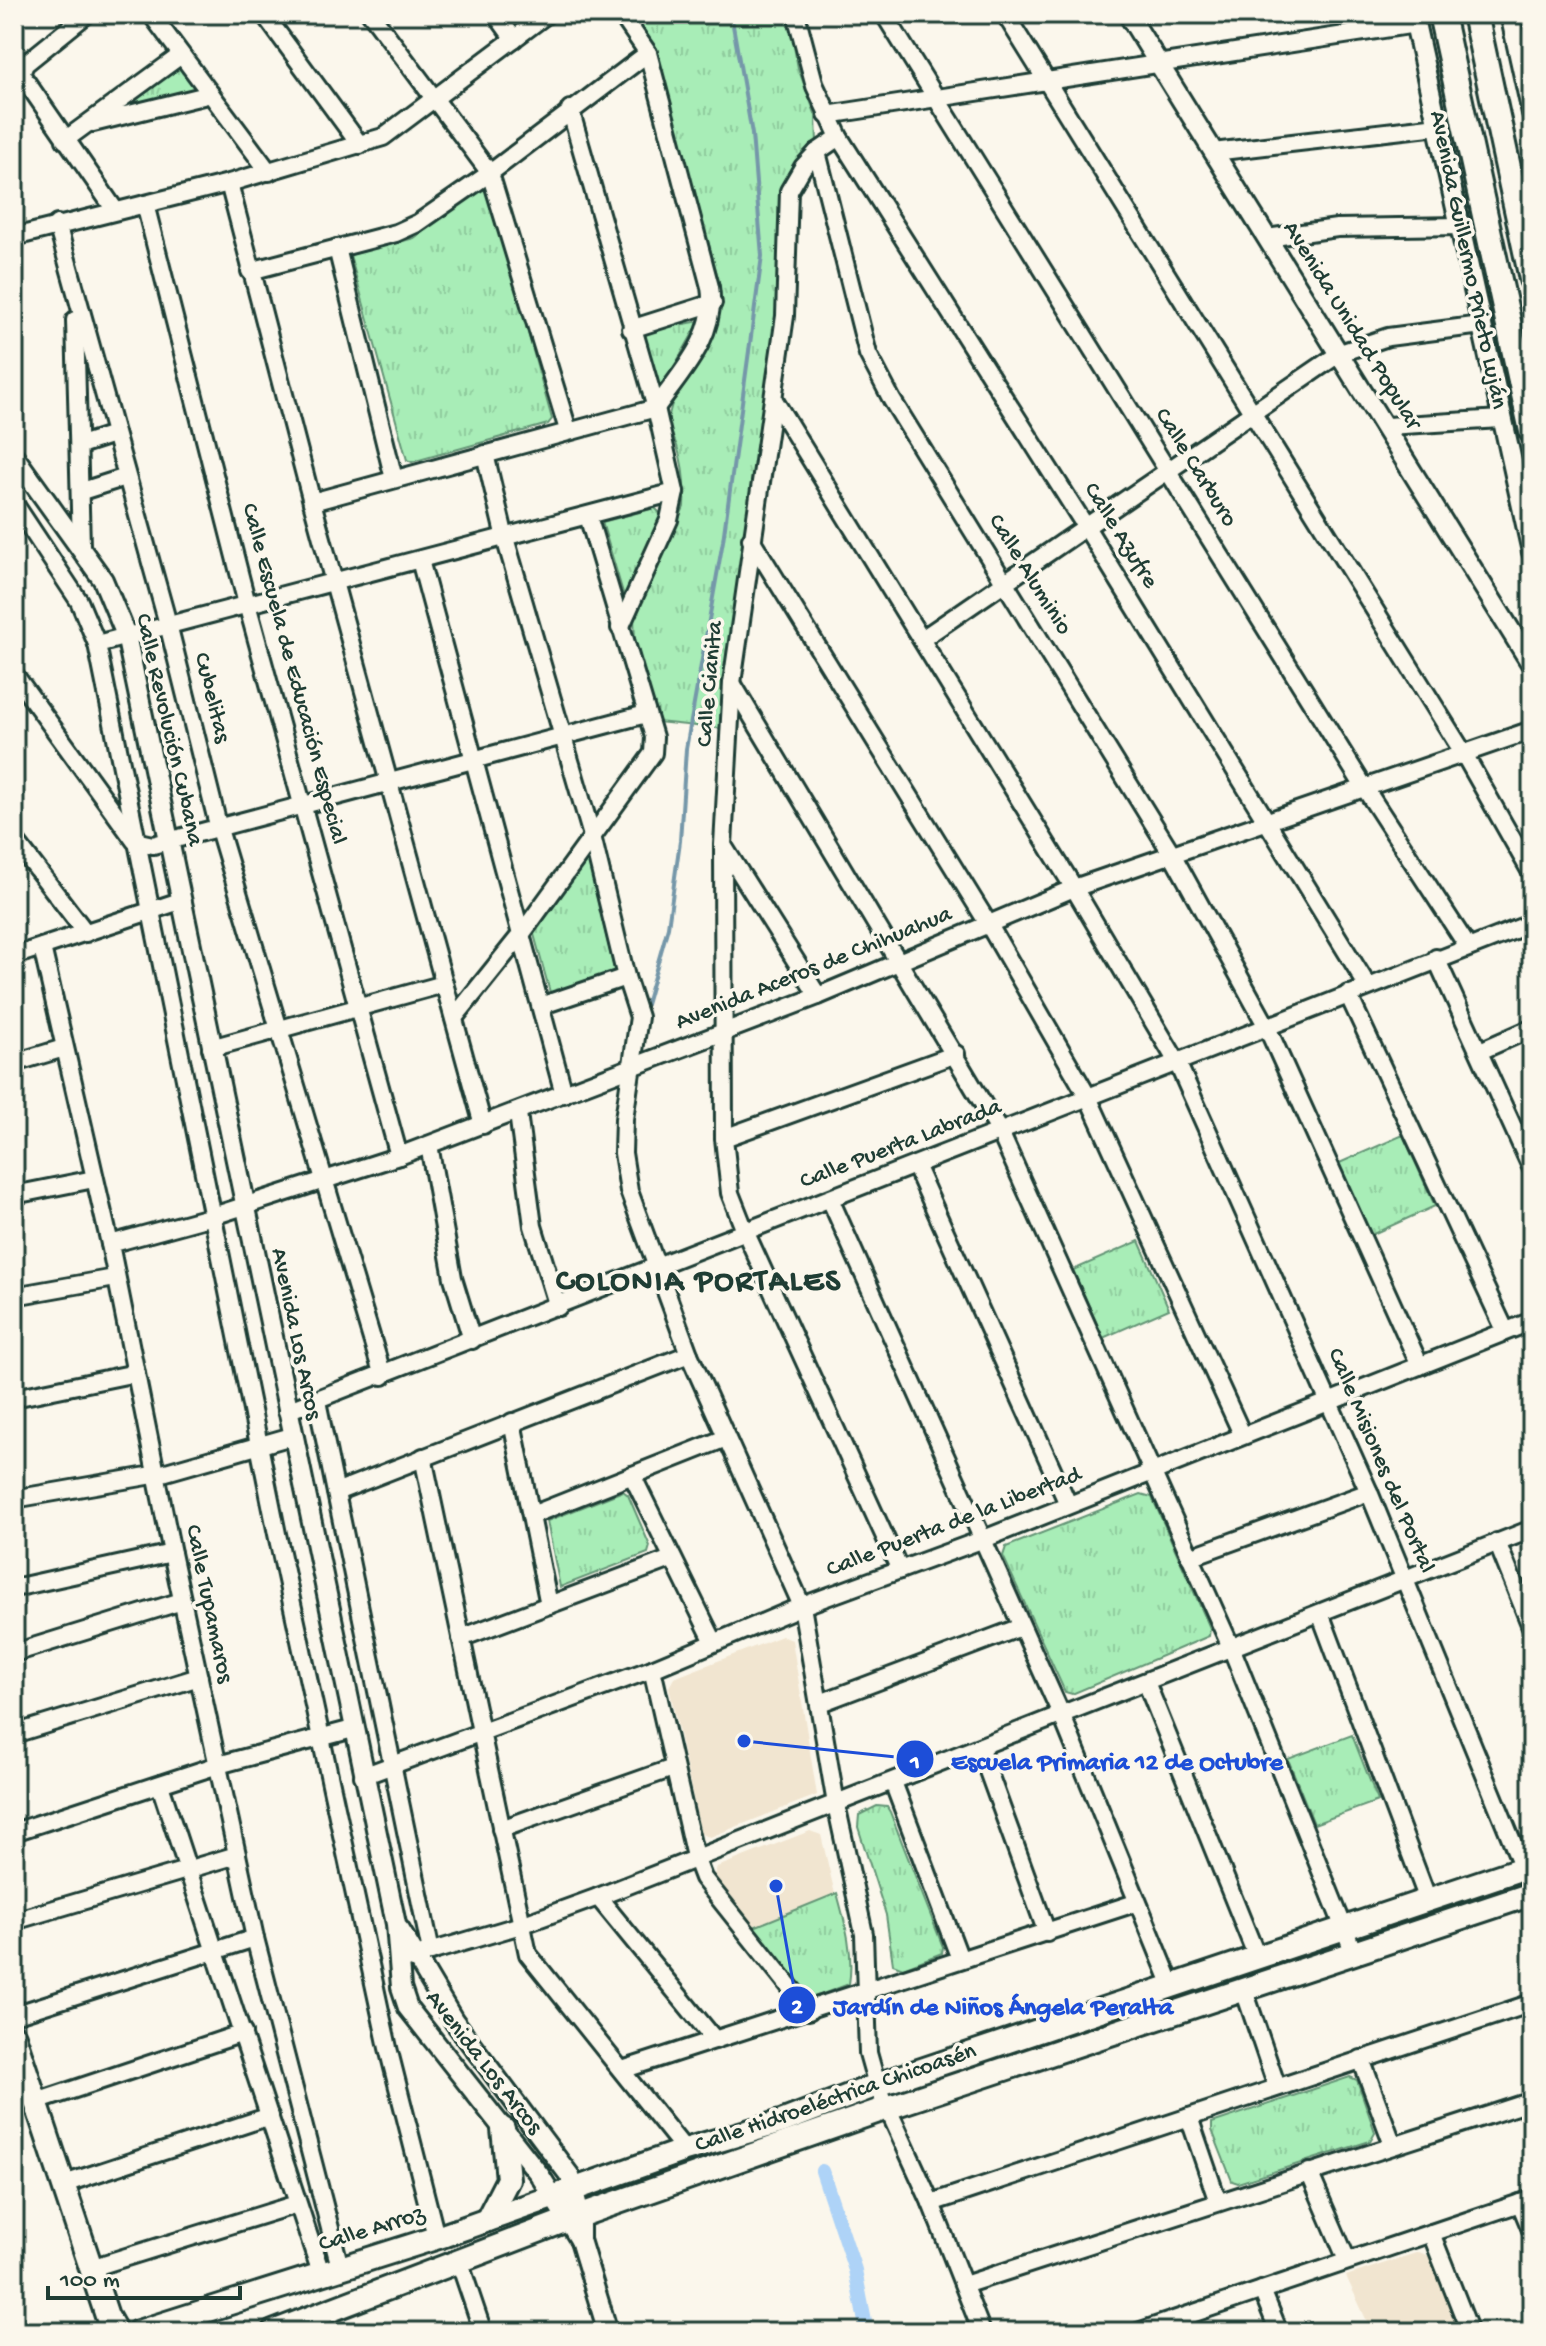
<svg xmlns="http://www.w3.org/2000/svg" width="1546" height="2346" font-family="'Gochi Hand',sans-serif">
  <defs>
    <pattern id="park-tufts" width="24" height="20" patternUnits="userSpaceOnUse" patternTransform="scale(2)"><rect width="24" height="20" fill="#a8edb7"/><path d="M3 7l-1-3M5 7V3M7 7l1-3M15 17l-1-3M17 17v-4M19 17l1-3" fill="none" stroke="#90cc9e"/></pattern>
  </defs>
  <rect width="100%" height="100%" fill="#fbf7ec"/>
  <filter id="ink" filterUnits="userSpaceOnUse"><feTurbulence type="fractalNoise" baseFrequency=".0125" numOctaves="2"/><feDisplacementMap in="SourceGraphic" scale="16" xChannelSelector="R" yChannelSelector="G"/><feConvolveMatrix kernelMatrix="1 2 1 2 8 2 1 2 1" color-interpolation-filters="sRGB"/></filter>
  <g filter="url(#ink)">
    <!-- built -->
    <g fill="#f1e5d0">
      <path d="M782,1636l10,4 25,155 -107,42 -9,-3 -32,-147 5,-9z"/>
      <path d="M810,1831l11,4 14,59 -81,33 -41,-49 4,-11z"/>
      <path d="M1419,2252l10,4 30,76h-87l-26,-56z"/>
    </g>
    <!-- park -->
    <g fill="url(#park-tufts)" stroke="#649576" stroke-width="2">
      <path d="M634,14h154l10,54 18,48 1,27 -28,31 -7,31 3,90 -61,434 -66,-7 -23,-81 -1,-24 50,-110c1,-20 0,-42 -7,-61 -5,-12 -11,-21 -7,-35 13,-56 56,-55 49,-130l-65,-235z"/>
      <path d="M180,67l16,22 -82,24z"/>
      <path d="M481,189l8,3 63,227 -4,5 -136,38 -5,-2 -57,-205 64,-17z"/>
      <path d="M700,321l-41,72 -16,-57 4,-5z"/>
      <path d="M655,508l6,6 -35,89 -24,-81z"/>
      <path d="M582,859l6,1 28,117 -65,19 -19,-69z"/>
      <path d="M1403,1135l32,71 -64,29 -34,-71z"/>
      <path d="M1139,1241l30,68 -66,29 -30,-68z"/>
      <path d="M623,1491l5,4 22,51 -2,7 -88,34 -13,-66z"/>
      <path d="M1141,1494l11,3 58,131 -1,8 -137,58 -7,-2 -62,-136 3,-9z"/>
      <path d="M1352,1735l26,66 -64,23 -26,-65z"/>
      <path d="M877,1806l10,1 3,5 53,135 -1,6 -39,15 -10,-4 -7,-49 -28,-88 1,-12z"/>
      <path d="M837,1893c8,29 17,60 12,91l-37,14 -58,-71z"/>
      <path d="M1350,2077l7,3 18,52 -5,9 -132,42 -6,-2 -20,-51v-7z"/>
    </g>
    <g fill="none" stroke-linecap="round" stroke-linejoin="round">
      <!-- stream -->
      <path stroke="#7597a9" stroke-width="4" d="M645,1008l23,-81 12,-86 6,-92 37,-208 39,-285 -10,-122 -21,-120"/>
      <!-- canal -->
      <path stroke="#aed3f7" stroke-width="14" d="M822,2171l33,99 12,62"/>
      <!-- minor casing -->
      <g stroke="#1f3d34" stroke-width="22">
        <g id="minor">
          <path d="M87,14l-62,50 -4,10 94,136"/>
          <path d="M151,14l118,158"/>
          <path d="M264,14l96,131"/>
          <path d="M371,14l119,159 78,257"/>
          <path d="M496,14l18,25"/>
          <path d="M796,14l19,72 24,51 247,390 281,458"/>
          <path d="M884,14l482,776 102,157"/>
          <path d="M1005,14l459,740 68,120"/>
          <path d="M570,109l86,299 19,84 -6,28 -49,108"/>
          <path d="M827,115l589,-91"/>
          <path d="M93,123l118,-29"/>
          <path d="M839,137l-22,15 51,202 24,46 280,454 94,171 154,341"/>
          <path d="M65,140l116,-85"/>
          <path d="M817,152l-14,15 -14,24 -4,125 -53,367 -9,162 1,293 6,55 15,38 155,339"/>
          <path d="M1213,152l225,-26"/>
          <path d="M229,183l83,319 171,623"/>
          <path d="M145,204l102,400 152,552"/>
          <path d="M57,224l111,400 51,205 164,547"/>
          <path d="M14,237l215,-54 154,-46 164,-123"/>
          <path d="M1267,238l70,-10 124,-2"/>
          <path d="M337,248l57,231"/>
          <path d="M250,271l146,-38 22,-10 72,-50 158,-120"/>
          <path d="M75,320l6,226"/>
          <path d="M631,329l82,-26"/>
          <path d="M774,400l300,488 103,174 192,430 154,376"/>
          <path d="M1387,426l114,-7"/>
          <path d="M80,445l34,-11"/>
          <path d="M485,454l20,84 87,298 34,141 13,40 -15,102 -1,34 6,38 60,163 113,252 34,198 28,130 4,119 9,32 54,118 51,129"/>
          <path d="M82,491l44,-14"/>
          <path d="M312,502l344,-94c26,-37 62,-73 54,-121l-62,-234 -27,-39"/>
          <path d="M14,503l65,98 18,43"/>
          <path d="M751,539l238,386 99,172 154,337"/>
          <path d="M420,560l144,534"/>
          <path d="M922,639l418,-286 48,-16 94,-12"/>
          <path d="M14,674l121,167 18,4 493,-131"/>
          <path d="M732,683l268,449 231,515 123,306"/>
          <path d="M14,839l72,94"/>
          <path d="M724,847l94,149"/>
          <path d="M42,947l68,297 62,309 83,385 85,329"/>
          <path d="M14,956l166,-55"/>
          <path d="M1436,958l96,211"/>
          <path d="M1348,994l157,336"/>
          <path d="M543,1005l83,-28"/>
          <path d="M454,1018l69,-86 130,-179 1,-16 -66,-221"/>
          <path d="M211,1048l233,-64"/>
          <path d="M1480,1051l52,-23"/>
          <path d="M14,1063l50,-15"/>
          <path d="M518,1113l15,113 25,81"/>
          <path d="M724,1138l232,-84"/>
          <path d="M429,1145l24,133 19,62"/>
          <path d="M915,1165l153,339"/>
          <path d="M14,1195l80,-16"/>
          <path d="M830,1199l232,517 110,270"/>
          <path d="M110,1244l103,-28 186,-60 419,-160 256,-108 458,-158"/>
          <path d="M14,1296l101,-18"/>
          <path d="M14,1398l122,-25"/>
          <path d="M317,1401l114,551"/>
          <path d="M287,1411l1245,-488"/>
          <path d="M512,1422l37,183"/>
          <path d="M423,1457l105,497 157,196"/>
          <path d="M632,1475l82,167"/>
          <path d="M336,1492l353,-138"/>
          <path d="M14,1499l145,-25 133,-38"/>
          <path d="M532,1515l194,-77"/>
          <path d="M1497,1542l35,87"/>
          <path d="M1190,1557l179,-65"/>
          <path d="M14,1588l158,-35"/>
          <path d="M1320,1613l108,287"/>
          <path d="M461,1638l210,-79"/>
          <path d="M14,1653l168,-52"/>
          <path d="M652,1669l43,188 8,21 106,133"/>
          <path d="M1146,1682l111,275"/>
          <path d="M820,1703l201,-76"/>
          <path d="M14,1734l185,-57"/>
          <path d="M980,1749l67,184"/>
          <path d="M363,1776l289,-107 150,-63 182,-67 548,-218"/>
          <path d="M893,1782l67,177"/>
          <path d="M160,1785l161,488"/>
          <path d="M501,1829l172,-61"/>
          <path d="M14,1832l204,-67 135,-36"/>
          <path d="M598,1897l117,143"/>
          <path d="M14,1921l223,-66"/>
          <path d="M406,1959l115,-34 77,-28 934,-368"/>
          <path d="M1244,1990l33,97"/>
          <path d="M14,2015l241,-77"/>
          <path d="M1361,2059l32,86"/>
          <path d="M622,2070l513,-167"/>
          <path d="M36,2102l207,-69"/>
          <path d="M1189,2117l29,85"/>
          <path d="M1309,2172l38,88"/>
          <path d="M64,2184l206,-68"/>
          <path d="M931,2203l601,-200"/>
          <path d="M1520,2203l12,29"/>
          <path d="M1431,2233l39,99"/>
          <path d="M436,2237l-48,-189 -111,-514 -180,-890 578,-152"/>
          <path d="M459,2261l24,71"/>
          <path d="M91,2268l206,-64"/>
          <path d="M964,2285l568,-184"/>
          <path d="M1262,2290l17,42"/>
          <path d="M1138,2332l394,-133"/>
        </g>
      </g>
      <!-- tertiary casing -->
      <g stroke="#1f3d34" stroke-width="24">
        <g id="tertiary">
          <path d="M1128,14l404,651"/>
          <path d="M1413,14l119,538"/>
          <path d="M1510,14l22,99"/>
          <path d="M14,456l89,124 23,55 270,1289 5,63 7,21 131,166 41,66"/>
          <path d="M400,1930l54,91 116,155 10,39v25l28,92"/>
        </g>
      </g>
      <!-- secondary casing -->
      <g stroke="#1f3d34" stroke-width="28">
        <g id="secondary">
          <path d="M14,2036l93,280 9,16"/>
          <path d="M487,2220l21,-41 -5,-50"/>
          <path d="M138,2332l307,-97 240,-85 96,-28 96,-37 655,-220"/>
          <path d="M273,2332l294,-112 320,-112 645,-214"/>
        </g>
      </g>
      <!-- primary casing -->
      <g stroke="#1f3d34" stroke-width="30">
        <g id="primary">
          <path d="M1441,14l91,417"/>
          <path d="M1475,14l57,265"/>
        </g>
      </g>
      <!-- minor -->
      <use href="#minor" stroke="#fbf7ec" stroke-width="16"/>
      <!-- tertiary -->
      <use href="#tertiary" stroke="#fbf7ec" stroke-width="18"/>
      <!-- secondary -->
      <use href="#secondary" stroke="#fbf7ec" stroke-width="22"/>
      <!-- primary -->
      <use href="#primary" stroke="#fbf7ec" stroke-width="24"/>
    </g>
  </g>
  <g text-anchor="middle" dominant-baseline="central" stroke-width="7" stroke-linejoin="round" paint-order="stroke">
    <!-- street labels -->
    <g font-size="24" fill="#1f3d34" stroke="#fbf7ec">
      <text transform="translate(1467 260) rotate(78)">Avenida Guillermo Prieto Luján</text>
      <text transform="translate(1351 326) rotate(58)">Avenida Unidad Popular</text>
      <text transform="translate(1195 468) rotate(58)">Calle Carburo</text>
      <text transform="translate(1120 536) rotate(58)">Calle Azufre</text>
      <text transform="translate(1029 575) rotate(58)">Calle Aluminio</text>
      <text transform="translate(293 674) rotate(75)">Calle Escuela de Educación Especial</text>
      <text transform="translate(711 684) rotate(-85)">Calle Cianita</text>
      <text transform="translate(211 698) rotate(76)">Cubelitas</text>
      <text transform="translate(168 730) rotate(77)">Calle Revolución Cubana</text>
      <text transform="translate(814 969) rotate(-22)">Avenida Aceros de Chihuahua</text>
      <text transform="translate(901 1145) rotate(-21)">Calle Puerta Labrada</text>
      <text transform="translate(295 1334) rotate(78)">Avenida Los Arcos</text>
      <text transform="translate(1380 1461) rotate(67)">Calle Misiones del Portal</text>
      <text transform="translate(954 1523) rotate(-21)">Calle Puerta de la Libertad</text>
      <text transform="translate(208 1604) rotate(78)">Calle Tupamaros</text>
      <text transform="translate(483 2063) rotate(52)">Avenida Los Arcos</text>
      <text transform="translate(836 2099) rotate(-19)">Calle Hidroeléctrica Chicoasén</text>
      <text transform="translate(372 2230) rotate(-17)">Calle Arroz</text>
    </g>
    <!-- district labels -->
    <g font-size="32" font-weight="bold" letter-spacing="2" fill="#1f3d34" stroke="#fbf7ec">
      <text x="699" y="1283">COLONIA PORTALES</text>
    </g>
  </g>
  <!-- callouts -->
  <path fill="none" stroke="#1d4ed8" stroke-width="3" d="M744 1741L915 1759M776 1886L797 2005"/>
  <g fill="#1d4ed8" stroke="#fbf7ec" stroke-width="3">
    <circle cx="744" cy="1741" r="8"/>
    <circle cx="776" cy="1886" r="8"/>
    <circle cx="915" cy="1759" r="20"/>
    <circle cx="797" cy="2005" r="20"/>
  </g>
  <g font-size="24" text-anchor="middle" font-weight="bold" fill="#fff">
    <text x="915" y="1768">1</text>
    <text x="797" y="2013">2</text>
  </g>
  <g font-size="26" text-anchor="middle" font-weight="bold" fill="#1d4ed8" stroke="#fbf7ec" stroke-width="7" stroke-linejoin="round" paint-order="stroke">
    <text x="1117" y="1769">Escuela Primaria 12 de Octubre</text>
    <text x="1003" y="2014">Jardín de Niños Ángela Peralta</text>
  </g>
  <!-- margin -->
  <rect width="1546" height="2346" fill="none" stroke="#fbf7ec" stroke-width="48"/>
  <rect x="24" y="24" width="1498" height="2298" fill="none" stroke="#1f3d34" stroke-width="3" filter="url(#ink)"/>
  <!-- scale -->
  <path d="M48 2286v12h192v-12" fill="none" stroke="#1f3d34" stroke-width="4"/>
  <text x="60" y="2286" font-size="24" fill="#1f3d34" stroke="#fbf7ec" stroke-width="6" paint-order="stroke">100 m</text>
</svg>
